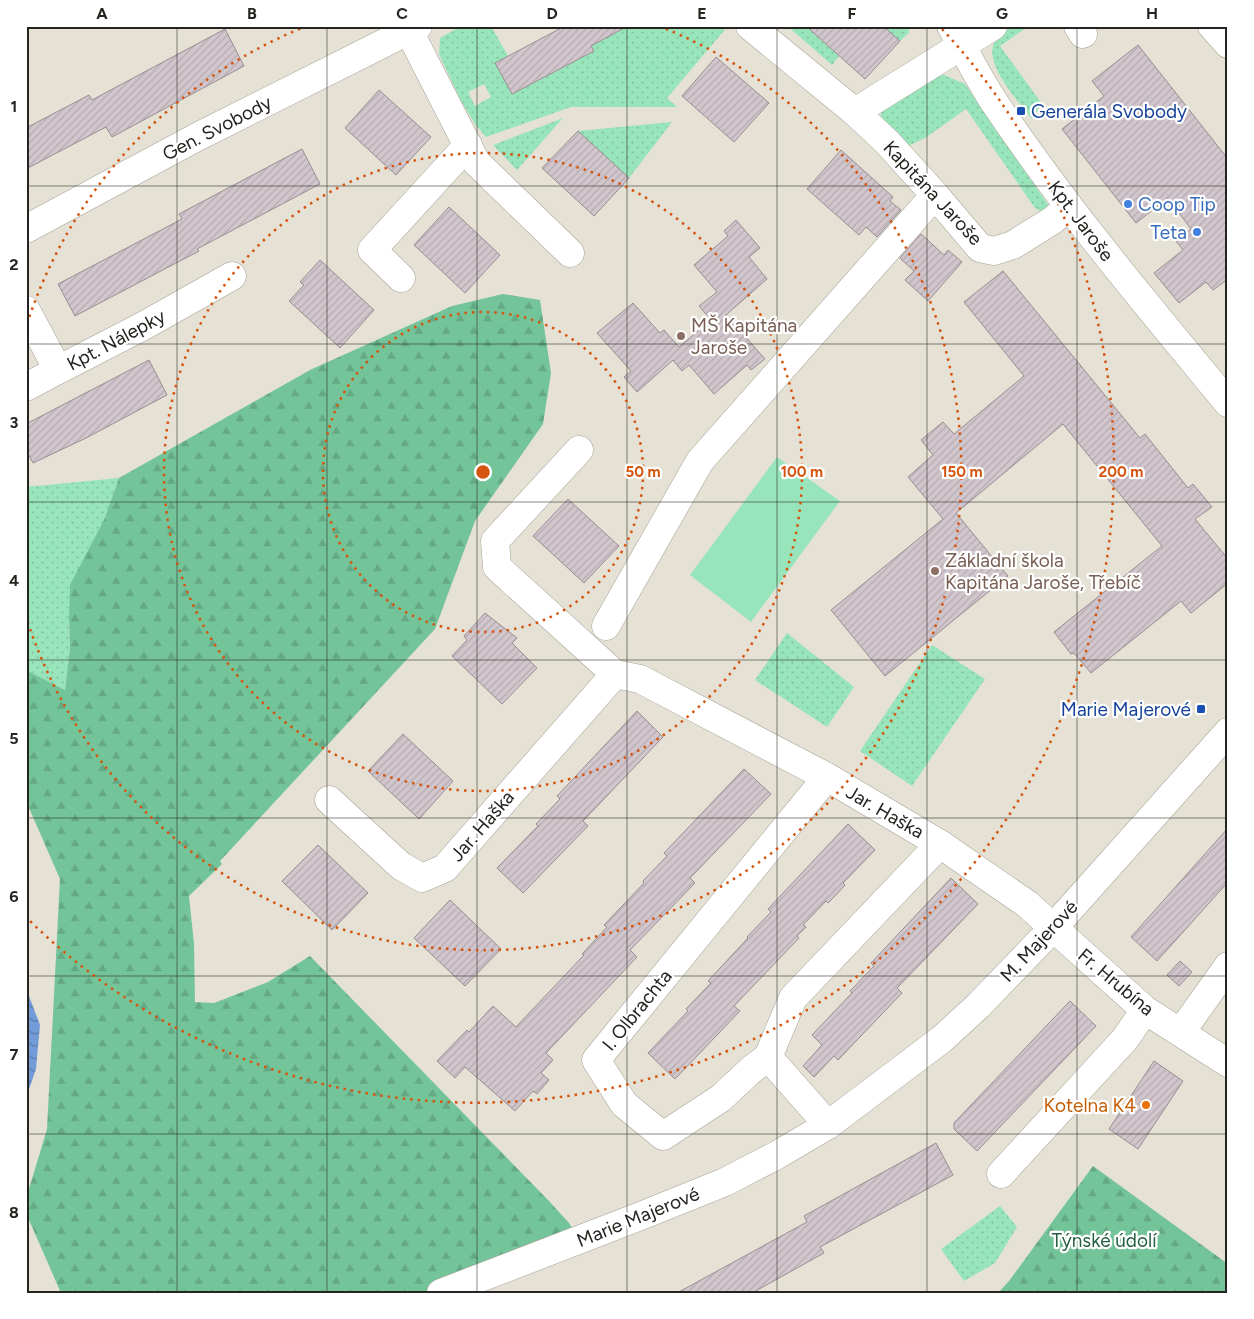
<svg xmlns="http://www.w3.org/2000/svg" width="1254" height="1319" font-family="Figtree,sans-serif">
  <defs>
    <pattern id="grass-dots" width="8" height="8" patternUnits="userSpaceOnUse" patternTransform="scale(1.25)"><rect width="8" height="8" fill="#98e5bb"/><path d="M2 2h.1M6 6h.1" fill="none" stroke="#83c4a0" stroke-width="1.8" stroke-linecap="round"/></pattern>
    <pattern id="forest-firs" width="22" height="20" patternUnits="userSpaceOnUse" patternTransform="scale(1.25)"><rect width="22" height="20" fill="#74c49a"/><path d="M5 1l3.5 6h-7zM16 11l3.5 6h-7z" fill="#64a884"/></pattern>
    <pattern id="water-waves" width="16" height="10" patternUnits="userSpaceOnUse" patternTransform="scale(1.25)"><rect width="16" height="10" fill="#729bd8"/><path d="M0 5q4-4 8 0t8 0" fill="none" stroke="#5d7eaf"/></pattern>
    <pattern id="building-hatch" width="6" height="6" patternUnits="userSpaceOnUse" patternTransform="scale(1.25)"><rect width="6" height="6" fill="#d2c6cd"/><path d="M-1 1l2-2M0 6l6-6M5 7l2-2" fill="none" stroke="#b4aab0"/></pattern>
  </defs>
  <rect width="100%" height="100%" fill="#e5e1d5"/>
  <!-- grass -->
  <g fill="url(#grass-dots)" fill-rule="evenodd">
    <path d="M461,26h30l17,30 -12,7 16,31 82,-43 -3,-5 37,-20h100l-61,72 10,9h-106l-85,30 -11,-13 -14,-23 -22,-47 1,-16zM484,84l7,13 -16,9 -7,-14z"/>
    <path d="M787,26h31l-5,7 26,23 -7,9z"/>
    <path d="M883,26h25l1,7 -9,8z"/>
    <path d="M1013,26h16l-29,20 42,58 -10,15c-13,-17 -50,-56 -37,-78 4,-8 12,-11 18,-15z"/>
    <path d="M944,75l21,9 86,125 -10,2 -6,-3 -69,-99 -41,29 -15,7 -20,-3 -10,-13 1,-19 45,-33z"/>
    <path d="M563,118l-46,52 -24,-25z"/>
    <path d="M672,122l-43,56 -51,-47z"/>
    <path d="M119,478l-50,141 1,29 -5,42 -39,-20v-183z"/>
    <path d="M787,633l67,54 -27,40 -72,-47z"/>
    <path d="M932,645l53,34 -73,107 -52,-35z"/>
    <path d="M1000,1206l17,21 -22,36 -31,18 -23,-32z"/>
  </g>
  <!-- forest -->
  <g fill="url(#forest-firs)">
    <path d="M503,294l37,6 11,73 -8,51 -68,97 -40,108 -215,232 2,3 -33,32 5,48 1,58 19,1 54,-21 42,-26 238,244 21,23 11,17 -139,53h-380l-35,-80v-14l21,-70 13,-250 -34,-78v-131l39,20 5,-42 -1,-29 1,-34 34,-65 15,-42 191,-108 142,-64z"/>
    <path d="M1093,1166l135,98v29h-230l11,-12z"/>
  </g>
  <!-- garden -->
  <path fill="#98e5bb" d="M777,457l63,44 -89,121 -61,-47z"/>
  <!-- water -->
  <path fill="url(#water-waves)" d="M26,988l14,37 -4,44 -10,29z"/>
  <!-- building -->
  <g fill="url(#building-hatch)" stroke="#988d93">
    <path d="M565,26h63l-37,20 3,5 -82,43 -17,-31z"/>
    <path d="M806,26h77l17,15 -35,38z"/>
    <path d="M225,29l19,37 -132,71 -6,-10 -80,42v-41l63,-33 3,5z"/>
    <path d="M1138,45l90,114v120l-15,11 -7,-8 -27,21 -25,-30 29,-23 -7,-9 15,-12 -23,-31 -32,25 -74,-94 42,-33 -12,-15z"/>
    <path d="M716,57l53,46 -35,39 -52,-46z"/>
    <path d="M379,90l52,47 -35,38 -51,-47z"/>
    <path d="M578,131l51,47 -35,38 -52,-48z"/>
    <path d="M302,149l18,35 -123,65 2,2 -124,65 -17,-32 124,-65 -3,-5z"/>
    <path d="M841,150l52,47 -3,4 11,9 -24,27 -11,-10 -7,8 -52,-46z"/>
    <path d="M449,207l51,48 -35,38 -51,-48z"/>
    <path d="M736,220l24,28 -11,9 18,22 -41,36 39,44 -14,11 -4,-5 -33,29 -25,-29 -7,6 -9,-11 -36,32 -13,-15 7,-6 -34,-38 36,-30 27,30 4,-3 15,17 32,-27 -12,-14 18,-14 -23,-27 34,-29 -4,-5z"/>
    <path d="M921,234l23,21 4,-5 14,12 -34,39 -23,-21 9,-9 -14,-13z"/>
    <path d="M320,260l54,50 -34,38 -51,-47 15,-16 -4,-3z"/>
    <path d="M1003,271l137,167 5,-4 43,54 5,-4 19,23 -17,12 33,40v24l-37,30 -10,-12 -90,72 -17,-20 -3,1 -17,-22 108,-86 -99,-122 -107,89 52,63 -123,100 -54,-66 112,-91 -35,-42 25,-22 -12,-15 22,-18 11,12 70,-58 -60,-74z"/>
    <path d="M149,360l18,35 -81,43 -53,25 -7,-13v-26z"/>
    <path d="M568,499l51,47 -35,37 -51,-47z"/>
    <path d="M485,613l32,25 -5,5 25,25 -35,36 -50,-48 15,-16 -3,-4z"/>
    <path d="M637,711l26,26 -80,84 5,5 -65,67 -26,-25 41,-42 -2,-2 24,-25 -3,-3z"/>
    <path d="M403,734l50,47 -34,38 -51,-48z"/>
    <path d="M744,769l27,25 -81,84 5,5 -65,67 7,7 -91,96 7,7 -12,13 8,7 -12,14 -4,-3 -18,20 -50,-44 -10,11 -18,-17 30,-31 2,2 24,-26 23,21 68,-72 -2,-1 25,-27 -3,-2 40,-42 -1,-2 24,-25 -3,-3z"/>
    <path d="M848,824l27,26 -32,33 2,2 -8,9 -9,9 -2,-2 -23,24 3,2 -9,9 2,2 -65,68 6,5 -65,68 -27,-26 40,-42 -2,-2 25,-26 -3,-2 40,-43 -1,-1 24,-25 -3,-3z"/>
    <path d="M1228,828v54l-71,79 -26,-24z"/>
    <path d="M318,845l50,48 -36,37 -50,-49z"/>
    <path d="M951,878l27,26 -81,84 5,5 -64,67 -4,-4 -20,21 -11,-11 19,-21 -10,-10 40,-42 -2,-2 24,-25 -3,-3z"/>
    <path d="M450,900l51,49 -36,37 -51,-48z"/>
    <path d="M1180,961l12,11 -13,14 -12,-11z"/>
    <path d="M1070,1001l26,25 -119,125 -23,-22v-6z"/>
    <path d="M1154,1061l29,20 -45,68 -29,-20z"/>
    <path d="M936,1143l17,32 -133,72 4,6 -72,40h-75l130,-71 -3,-6z"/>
  </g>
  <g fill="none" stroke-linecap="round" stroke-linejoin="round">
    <!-- minor casing -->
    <g stroke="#a6a297" stroke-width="29">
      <g id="minor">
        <path d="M750,26l105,86 32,30 48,53 45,53 14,3 19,-6 40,-25 15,-13"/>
        <path d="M951,26c14,25 27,52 43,76 71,106 153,203 234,301"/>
        <path d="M1078,26l5,8"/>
        <path d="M1212,26l16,18"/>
        <path d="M409,31l67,131 94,91"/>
        <path d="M855,112l138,-86"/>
        <path d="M26,229l171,-92 221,-111"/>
        <path d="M401,278l-29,-28 96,-105"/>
        <path d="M26,310l32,60 87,-45 87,-49"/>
        <path d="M26,387l32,-17"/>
        <path d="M579,450l-84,91 2,26 118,107 25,5 187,98 113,67 87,60 118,106 83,53"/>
        <path d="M606,626l94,-165 235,-266"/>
        <path d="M329,800l72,66 21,12 23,-10 170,-194"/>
        <path d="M1181,1032l47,-66"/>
        <path d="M768,1057l-16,12 -31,29 -58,38 -39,-32 -28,-44 231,-283"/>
        <path d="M828,1125l-60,-68 25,-59 147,-154"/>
        <path d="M1001,1174l124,-135 20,-29"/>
        <path d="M441,1293l197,-76 87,-35 52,-27 51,-30 114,-86 36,-33 75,-78 175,-196"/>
      </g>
    </g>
    <!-- minor -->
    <use href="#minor" stroke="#fff" stroke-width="28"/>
  </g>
  <!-- grid -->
  <path fill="none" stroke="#262420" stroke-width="1" stroke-opacity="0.55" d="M177,26v1267M327,26v1267M477,26v1267M627,26v1267M777,26v1267M927,26v1267M1077,26v1267M26,186h1202M26,344h1202M26,502h1202M26,660h1202M26,818h1202M26,976h1202M26,1134h1202"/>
  <!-- distance rings -->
  <g fill="none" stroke="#d5540e" stroke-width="2.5" stroke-dasharray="2.5 5">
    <circle cx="483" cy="472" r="160"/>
    <circle cx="483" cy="472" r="319"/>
    <path d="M27 324A479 479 0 0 1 307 26M659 26A479 479 0 1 1 27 620"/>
    <path d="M942 29A638 638 0 0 1 28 919"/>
  </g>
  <!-- markers -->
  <g fill="#1a4fb4" stroke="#fff" stroke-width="2">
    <rect x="1016" y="106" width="10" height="10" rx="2.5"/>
    <rect x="1196" y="704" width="10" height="10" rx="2.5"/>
  </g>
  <g fill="#3f7fe0" stroke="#fff" stroke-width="2">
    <circle cx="1128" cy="204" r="5"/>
    <circle cx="1197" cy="232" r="5"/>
  </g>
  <g fill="#8d6e63" stroke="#fff" stroke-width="2">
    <circle cx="681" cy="336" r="5"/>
    <circle cx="935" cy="571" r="5"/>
  </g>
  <circle fill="#e8710a" stroke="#fff" stroke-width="2" cx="1146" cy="1105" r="5"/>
  <g text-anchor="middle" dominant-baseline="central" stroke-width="4.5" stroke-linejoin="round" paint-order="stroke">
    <!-- transit labels -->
    <g font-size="19" fill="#164399" stroke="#fff" text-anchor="start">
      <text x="1031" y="111">Generála Svobody</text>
      <text x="1191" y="709" text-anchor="end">Marie Majerové</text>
    </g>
    <!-- street labels -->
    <g font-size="19" fill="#262420" stroke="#fff">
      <text transform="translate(217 128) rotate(-27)">Gen. Svobody</text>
      <text transform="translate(933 193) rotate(47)">Kapitána Jaroše</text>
      <text transform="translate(1081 221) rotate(53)">Kpt. Jaroše</text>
      <text transform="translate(116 340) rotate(-28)">Kpt. Nálepky</text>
      <text transform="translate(885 812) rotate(30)">Jar. Haška</text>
      <text transform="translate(482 826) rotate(-49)">Jar. Haška</text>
      <text transform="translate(1039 941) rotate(-47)">M. Majerové</text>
      <text transform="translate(1116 982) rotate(40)">Fr. Hrubína</text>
      <text transform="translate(637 1010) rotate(-51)">I. Olbrachta</text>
      <text transform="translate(638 1217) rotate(-22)">Marie Majerové</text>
    </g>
    <!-- shop labels -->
    <g font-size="19" fill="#366cbe" stroke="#fff" text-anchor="start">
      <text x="1138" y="204">Coop Tip</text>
      <text x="1187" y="232" text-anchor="end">Teta</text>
    </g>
    <!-- education labels -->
    <g font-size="19" fill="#785e54" stroke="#fff" text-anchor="start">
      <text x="691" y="325">MŠ Kapitána<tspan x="691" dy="22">Jaroše</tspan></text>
      <text x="945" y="560">Základní škola<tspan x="945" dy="22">Kapitána Jaroše, Třebíč</tspan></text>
    </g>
    <!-- food labels -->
    <g font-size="19" fill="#c56008" stroke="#fff" text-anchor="end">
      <text x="1136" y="1105">Kotelna K4</text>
    </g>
    <!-- park labels -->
    <g font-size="19" fill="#256043" stroke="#fff">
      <text x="1104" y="1240">Týnské údolí</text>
    </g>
  </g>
  <circle cx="483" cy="472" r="8" fill="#d5540e" stroke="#fff" stroke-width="2.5"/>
  <g font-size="15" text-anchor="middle" font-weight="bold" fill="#d5540e" stroke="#fff" stroke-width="4.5" stroke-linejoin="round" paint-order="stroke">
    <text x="643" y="477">50 m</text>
    <text x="802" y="477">100 m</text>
    <text x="962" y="477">150 m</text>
    <text x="1121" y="477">200 m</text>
  </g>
  <!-- border -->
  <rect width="1254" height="1319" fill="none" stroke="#ffffff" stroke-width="55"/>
  <rect x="28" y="28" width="1198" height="1264" fill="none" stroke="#262420" stroke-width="2"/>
  <g font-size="16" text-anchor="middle" font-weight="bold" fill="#262420">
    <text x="102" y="19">A</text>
    <text x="252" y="19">B</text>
    <text x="402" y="19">C</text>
    <text x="552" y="19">D</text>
    <text x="702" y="19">E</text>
    <text x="852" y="19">F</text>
    <text x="1002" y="19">G</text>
    <text x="1152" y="19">H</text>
    <text x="14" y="112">1</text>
    <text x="14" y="270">2</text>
    <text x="14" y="428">3</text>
    <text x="14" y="586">4</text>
    <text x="14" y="744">5</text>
    <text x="14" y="902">6</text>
    <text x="14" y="1060">7</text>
    <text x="14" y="1218">8</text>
  </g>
</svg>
